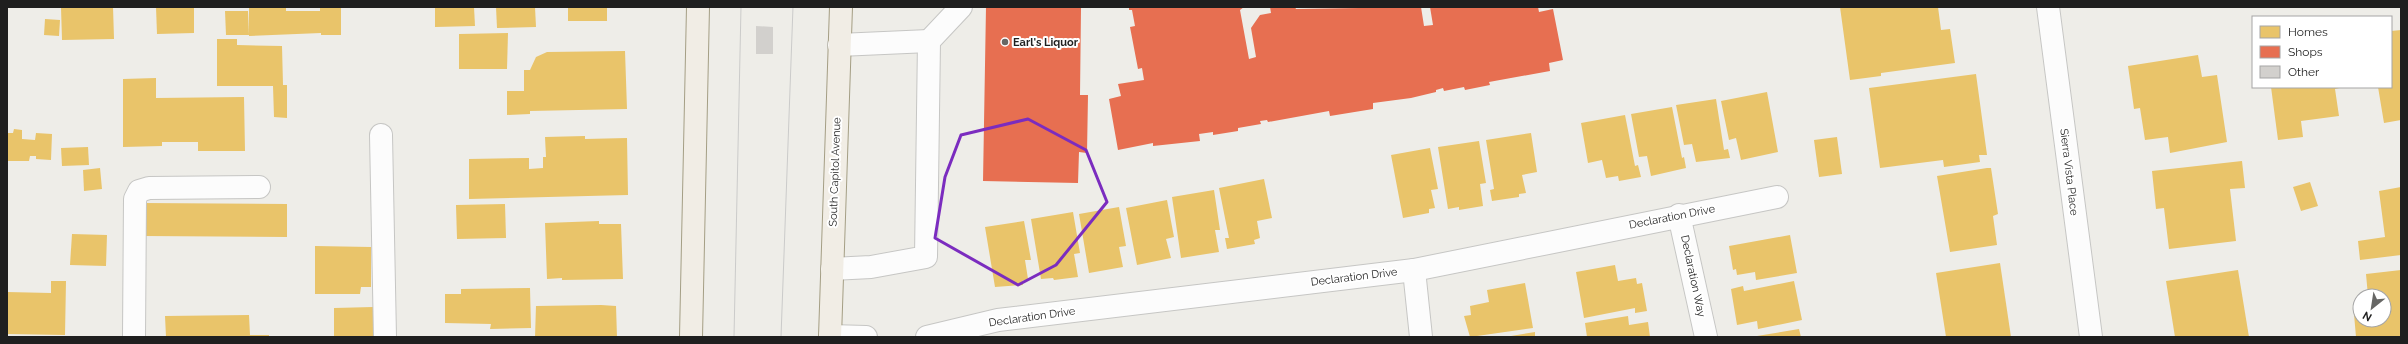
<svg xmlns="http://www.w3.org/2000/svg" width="2408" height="344" font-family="Raleway,sans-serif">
  <rect width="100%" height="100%" fill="#eeede8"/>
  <!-- homes -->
  <g fill="#e9c46a">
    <path d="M61,7h52l1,32 -52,1z"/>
    <path d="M156,7h38v26l-37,1z"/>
    <path d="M249,7h37v4h34v-4h21v28h-20v-2l-72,3z"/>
    <path d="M435,7h39l1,19 -40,1z"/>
    <path d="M496,7h39l1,20 -39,1z"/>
    <rect x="568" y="7" width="39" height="14"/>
    <path d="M1840,7h98l3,23 9,-1 5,34 -74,10v3l-31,4z"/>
    <path d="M225,11h23l1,24h-23z"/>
    <path d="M45,19l15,1 -1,16 -15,-1z"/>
    <path d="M2401,30v90l-17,3 -6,-36h13v-56z"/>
    <path d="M508,33l-1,36h-48v-35z"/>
    <path d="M217,39h20v6l45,1 1,39h4v33l-13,-1 -1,-31h-56z"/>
    <path d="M625,51l2,58 -97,2v3l-23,1v-24h17v-21h6l6,-13 11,-5z"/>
    <path d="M2198,55l4,22 15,-2 10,67 -57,11 -2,-16 -23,3 -5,-32 -6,1 -6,-43z"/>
    <path d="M1976,74l11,81h-8l1,7 -36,5 -1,-7 -63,8 -11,-80z"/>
    <path d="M156,78v20l88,-1 1,54h-47v-9h-36v4l-39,1v-68z"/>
    <path d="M2271,87h73l-9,2 4,27 -38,5 2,16 -25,3z"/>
    <path d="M1767,92l11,60 -37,8 -5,-22 -7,2 -8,-39z"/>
    <path d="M1716,99l8,51 4,-1 2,9 -34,4 -4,-18 -8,1 -8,-40z"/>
    <path d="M1672,107l10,51 2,-1 2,11 -35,8 -4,-20 -8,1 -8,-43z"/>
    <path d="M1625,115l10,51 3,-1 3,12 -22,4 -1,-5 -12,2 -4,-18 -14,3 -7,-40z"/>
    <path d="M14,129l8,1v9l13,1 1,-7 16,1 -1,26 -15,-1v-3h-6l-1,5h-22v-28h6z"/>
    <path d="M1531,133l6,39 -15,3 4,18 -7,1v3l-27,4 -2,-11 4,-1 -8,-49z"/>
    <path d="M585,136v3l42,-1 1,57 -159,4v-40l60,-1v11l14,-1v-11h3l-1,-20z"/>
    <path d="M1837,137l5,37 -23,3 -5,-37z"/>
    <path d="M1479,141l7,42 -6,1 3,22 -24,4v-3l-11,2 -10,-62z"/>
    <path d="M88,147l1,18 -27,1 -1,-18z"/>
    <path d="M1430,148l8,41 -7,1 4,18 -6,1v4l-26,5 -12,-63z"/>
    <path d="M2242,161l3,27 -15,1 6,52 -67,8 -5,-41 -8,1 -4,-38z"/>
    <path d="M100,168l2,21 -18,2 -1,-21z"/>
    <path d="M1987,168h4l7,46 -5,2 4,29 -47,7 -13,-76z"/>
    <path d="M1264,179l8,39 -15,3 3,17 -6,2 1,4 -28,5 -2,-11h4l-10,-50z"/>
    <path d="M2310,182l8,24 -17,5 -8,-24z"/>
    <path d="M2401,187v68l-41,5 -2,-19 27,-4 -6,-46z"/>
    <path d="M1214,190l6,40h-5l4,22 -38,6 -9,-61z"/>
    <path d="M1167,200l7,37 -8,2 5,19 -34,7 -11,-57z"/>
    <path d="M143,203l144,1v33l-144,-1z"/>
    <path d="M505,204l1,34 -49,1 -1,-34z"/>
    <path d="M1119,207l7,39 -7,1 4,20 -34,6 -10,-59z"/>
    <path d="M1073,212l7,41 -6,1 4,23 -24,3 -1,-2 -12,1 -10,-60z"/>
    <path d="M599,221v3h22l2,55 -61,1v-2l-15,1 -2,-56z"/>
    <path d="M1024,221l7,39h-6l3,19 -6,2 1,4 -28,2 -10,-60z"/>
    <path d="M72,234l35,1 -1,31 -36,-1z"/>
    <path d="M1790,235l7,38 -41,7 -1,-8 -18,3 -1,-6 -3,1 -4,-24z"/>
    <path d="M315,246l56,1v40h-10l-1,7h-45z"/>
    <path d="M2000,263l11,74h-65l-10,-64z"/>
    <path d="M1615,265l3,16 18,-3 1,6 5,-1 5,28 -12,2v-5l-51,10 -8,-46z"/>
    <path d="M2238,270l11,67h-74l-9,-56z"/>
    <path d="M2401,270v67h-45l-2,-23h6v6h24v-24h-16l-2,-22z"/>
    <path d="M51,281h15l-1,54 -58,-1v-42l44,1z"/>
    <path d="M1794,281l8,39 -44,9 -1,-8 -20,4 -6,-36 12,-3 1,5z"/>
    <path d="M1525,283l8,45 -63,9 -6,-21 7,-1 -1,-9 19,-4 -2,-12z"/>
    <path d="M530,288l1,40 -41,1 1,-5 -46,-1v-29h16v-5z"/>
    <path d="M601,305l15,1 1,31h-82l1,-31z"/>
    <path d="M373,307v30h-39v-29z"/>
    <path d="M249,315l1,20h19v2h-103l-1,-21z"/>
    <path d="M1628,316l1,9 19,-3 2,15h-63l-2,-14z"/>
    <path d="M1799,329l2,8h-44v-1z"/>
    <path d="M1535,332v5h-24v-1z"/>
  </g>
  <!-- shops -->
  <g fill="#e76f51">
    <path d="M986,7l95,1 -1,87h8l-1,58 -8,-1 -1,31 -95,-2z"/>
    <path d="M1129,7h115l-4,3 9,49 7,-2 -5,-29 9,-13 11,-2 -1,-6h25l1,2 125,-2 3,19 9,-1 -3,-18h108l1,5 14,-3 10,51 -14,3 1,8 -61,11 1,3 -25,5 -1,-3 -20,4 -1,-3 -7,2v2l-25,6 -38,5v6l-43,7 -1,-5 -61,11 -1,-2 -7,1 1,3 -23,4v3l-25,4v-3l-14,2 1,7 -47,5v-3l-35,7 -9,-51 12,-3 -3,-12 26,-4 -2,-12 -4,1 -8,-42 5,-1 -3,-16h-3z"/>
  </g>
  <!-- building -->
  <path fill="#d2d0cd" d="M756,26l17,1v27h-17z"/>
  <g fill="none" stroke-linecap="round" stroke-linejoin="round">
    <!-- minor casing -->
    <g stroke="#c6c6c4" stroke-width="24">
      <g id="minor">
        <path d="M2048,7l43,330"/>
        <path d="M839,45l90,-4"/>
        <path d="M381,135l4,202"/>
        <path d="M1679,215l27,122"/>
        <path d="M832,269l39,-2 55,-10 3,-216 32,-34"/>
        <path d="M1414,270l7,67"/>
        <path d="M830,336l36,1"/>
        <path d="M134,337l1,-138 4,-8 10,-3 110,-1"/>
        <path d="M927,337l71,-17 416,-50 363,-73"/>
      </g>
    </g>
    <!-- major casing -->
    <g stroke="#a49e84" stroke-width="24">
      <g id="major">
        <path d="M691,337l7,-330"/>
        <path d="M830,337l11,-330"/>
      </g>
    </g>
    <!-- minor -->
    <use href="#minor" stroke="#fcfcfc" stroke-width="22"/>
    <!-- major -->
    <use href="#major" stroke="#f1ede5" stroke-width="22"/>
    <!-- tram -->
    <g stroke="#cbcbca" stroke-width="1">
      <path d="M734,337l7,-330"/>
      <path d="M781,337l12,-330"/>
    </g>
  </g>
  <!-- marked area -->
  <path fill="none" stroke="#7b2cbf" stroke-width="3" stroke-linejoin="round" d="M1028,119l58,31 21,52 -51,63 -38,20 -83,-47 10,-61 16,-42z"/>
  <!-- markers -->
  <circle fill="#676765" stroke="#fff" stroke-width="1.5" cx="1005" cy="42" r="4"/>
  <g text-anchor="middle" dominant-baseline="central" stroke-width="4" stroke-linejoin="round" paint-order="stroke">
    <!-- poi labels -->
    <g font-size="11" font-weight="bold" fill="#1f1f1f" stroke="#fff" text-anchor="start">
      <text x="1013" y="42">Earl's Liquor</text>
    </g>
    <!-- street labels -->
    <g font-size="11" fill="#1f1f1f" stroke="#fff">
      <text transform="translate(835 172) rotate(-88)">South Capitol Avenue</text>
      <text transform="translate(2069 172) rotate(83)">Sierra Vista Place</text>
      <text transform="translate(1672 217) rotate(-11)">Declaration Drive</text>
      <text transform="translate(1693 276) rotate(78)">Declaration Way</text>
      <text transform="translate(1354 277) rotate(-7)">Declaration Drive</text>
      <text transform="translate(1032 317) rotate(-8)">Declaration Drive</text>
    </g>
  </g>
  <!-- border -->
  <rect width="2408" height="344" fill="none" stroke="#1f1f1f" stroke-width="16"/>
  <!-- legend -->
  <rect x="2252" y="16" width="140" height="72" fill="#ffffff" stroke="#a5a5a5"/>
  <rect x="2260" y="26" width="20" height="12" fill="#e9c46a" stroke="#a5a5a5"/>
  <text x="2288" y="36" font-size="12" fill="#1f1f1f">Homes</text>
  <rect x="2260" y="46" width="20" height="12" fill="#e76f51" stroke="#a5a5a5"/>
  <text x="2288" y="56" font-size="12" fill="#1f1f1f">Shops</text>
  <rect x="2260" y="66" width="20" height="12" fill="#d2d0cd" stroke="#a5a5a5"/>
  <text x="2288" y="76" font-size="12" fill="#1f1f1f">Other</text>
  <!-- north arrow -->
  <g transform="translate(2372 308) rotate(210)"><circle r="19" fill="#ffffff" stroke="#a5a5a5"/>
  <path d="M0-3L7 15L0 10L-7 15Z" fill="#676765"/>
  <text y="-6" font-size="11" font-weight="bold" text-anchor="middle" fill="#1f1f1f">N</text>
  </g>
</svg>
